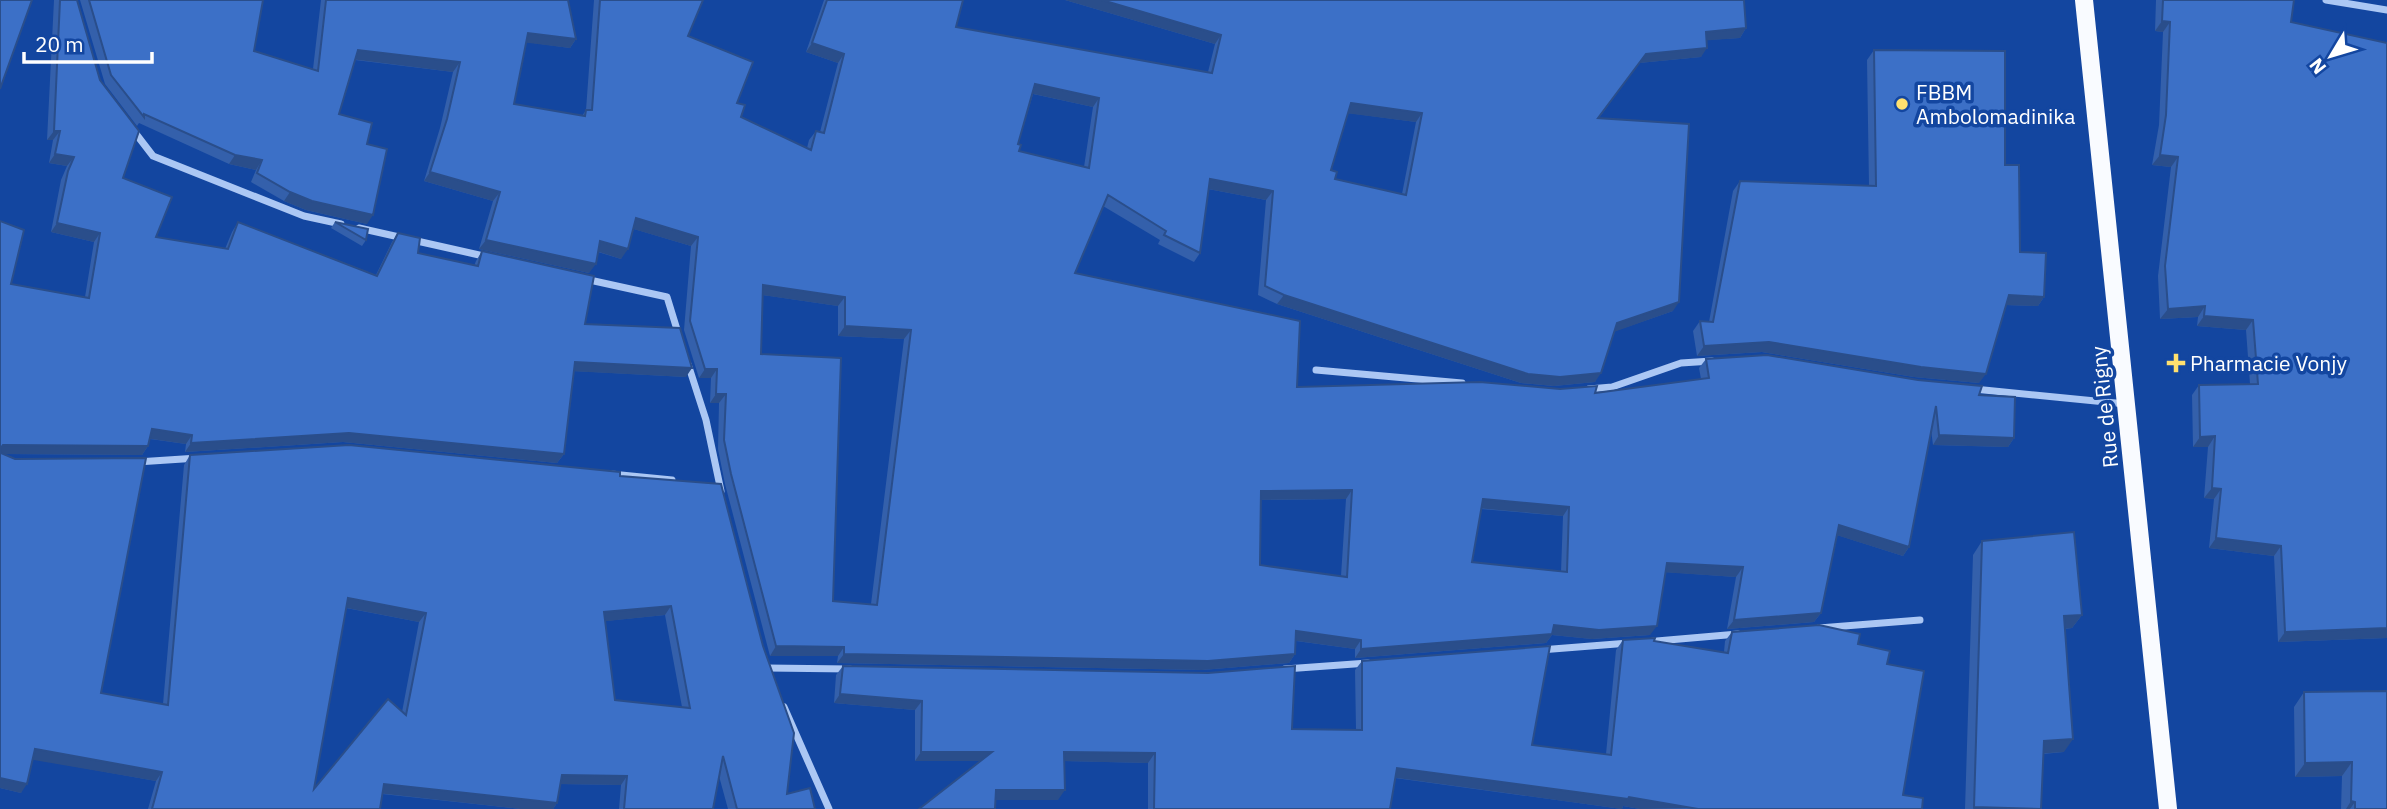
<svg xmlns="http://www.w3.org/2000/svg" width="2387" height="809" font-family="'IBM Plex Sans',sans-serif">
  <rect width="100%" height="100%" fill="#1346a0"/>
  <g fill="none" stroke-linecap="round" stroke-linejoin="round">
    <!-- street -->
    <g stroke="#abc7f4" stroke-width="7">
      <path d="M2326,0l61,10"/>
      <path d="M133,130l20,26 151,60 37,8"/>
      <path d="M359,228l129,29"/>
      <path d="M585,279l82,18 12,39"/>
      <path d="M688,364l18,56 15,71"/>
      <path d="M1316,370l146,13"/>
      <path d="M1589,389l23,-2 69,-24 31,-2"/>
      <path d="M1974,389l152,15"/>
      <path d="M137,462l61,-4"/>
      <path d="M611,474l61,6"/>
      <path d="M1819,628l101,-8"/>
      <path d="M1645,642l93,-8"/>
      <path d="M1540,650l89,-7"/>
      <path d="M767,668l83,1"/>
      <path d="M1285,669l83,-6"/>
      <path d="M784,707l45,102"/>
    </g>
    <!-- primary -->
    <path stroke="#f9fbff" stroke-width="18" d="M2084,0l84,809"/>
  </g>
  <!-- wall -->
  <g fill="#3460ab" fill-rule="evenodd">
    <path d="M54,0h23l46,178 33,59 69,12 7,-17 6,-10 138,53 16,-33 6,-9 20,20 56,13 2,-5 6,-10 103,73 101,53 -112,-6 -10,83 -7,9 -214,-21 -158,10 1,-8 -36,-5 -2,7 -6,9 -139,-1 98,239 62,11 21,-239 6,-10 430,21 167,318 28,15h-87l-9,-33 -6,33h-94l2,-24 -61,-1 -3,19 -4,6h-32l-139,-15 -2,15h-232l8,-28 -123,-22 -12,34 -21,-5v-567l11,63 74,13 9,-55 -43,-10 10,-52 6,-14 -18,-3 4,-23h-6zM346,608l73,14 -17,90 -88,77zM665,615l17,92 -67,-7 -10,-79z"/>
    <path d="M80,0h183l-9,51 59,18 8,-69h247l8,39 -6,9 -44,-6 -12,62 68,12 4,-6 8,-110h109l-15,36 49,67 4,14 66,31 2,-8 7,-9 4,1 18,-69 -32,-11 18,-52h139l-7,27 252,45 7,-28 -150,-44h679l2,28 -6,10 -34,2 -5,17 -62,6 -40,55 74,193 -58,20 -20,51 -41,4 -33,-3 -244,-79 -19,-9 8,-95 -58,-11 -8,64 -6,9 -36,-18 2,-4 -57,-34 -28,67 222,114 298,6 106,-14 -2,-11 7,-9 273,36 35,43 -6,9 -75,-2 -2,-15 -22,117 -6,9 -66,-21 -16,78 -7,9 -87,7 9,-52 -71,-5 -15,63 -58,4 -40,-4 -6,8 -191,15v-9l-59,-8 -1,13 -6,9 -87,7 -365,-7 1,-7h-68l-45,-172 -7,-35 1,-46h-9l1,-25h-12l-15,-48 7,-84 -57,-17 -13,30 -23,-7 -9,21 -110,-24 14,-48 -69,-20 16,-53 13,-56 -98,-12 -16,54 28,30v80l-61,-14 -22,-9 -33,-19 5,-12 -27,-6 -90,-41 -2,3 -32,-42zM1033,94l60,13 -9,60 -65,-16 -1,-7zM1348,113l68,9 -14,72 -67,-15 -4,-9zM763,295l75,11v30l66,3 -33,265 -38,-3 -72,-247zM1346,499l-5,77 -81,-11 1,-65zM1481,509l82,7 -2,56 -89,-10z"/>
    <path d="M2156,0h138l-3,22 96,21v595l-109,4 -4,-86 -65,-8 5,-49 -10,-1 4,-51h-15l-1,-52 7,-10 51,-1 -4,-54 -49,-4 1,-9 -38,2 -2,-43 13,-109 -19,-2 7,-40 4,-93 -8,-1z"/>
    <path d="M1874,50l131,115 15,87 24,45 -6,9 -32,-1 -27,78 -65,-6 -152,-25 -65,4 -4,-25 7,-10 9,1 24,-131 7,-10 129,5 -2,-126z"/>
    <path d="M335,222l31,18 -4,6 -31,-18z"/>
    <path d="M1982,541l100,74 -10,13 -7,1 -1,123 -21,2 -2,55h-76l8,-254z"/>
    <path d="M1732,632l126,12 29,20 16,131 19,14h-282l-17,-3 -1,3 -227,-31 -5,31h-242v-46l-83,-2 -7,39h-63l-15,-39h-65v-51l-81,-7 2,-28 7,-9 449,63 64,1 -1,-60 7,-9 170,84 74,9 10,-104 7,-10 31,1 70,11 1,-11z"/>
    <path d="M2304,692l83,117h-46l1,-33 -47,1 -1,-70z"/>
  </g>
  <!-- shaded-wall -->
  <g fill="#2a4e8b">
    <path d="M1065,0h37l119,35 -6,9z"/>
    <path d="M2162,21l8,1 -7,10 -8,-1z"/>
    <path d="M1746,28l-6,10 -41,3 7,-9z"/>
    <path d="M528,33l48,6 -6,9 -49,-6z"/>
    <path d="M812,43l32,11 -6,9 -32,-11z"/>
    <path d="M1707,48l-6,9 -62,6 7,-9z"/>
    <path d="M358,50l102,12 -7,10 -102,-13z"/>
    <path d="M1035,84l64,14 -6,9 -64,-14z"/>
    <path d="M1351,103l71,10 -6,9 -71,-9z"/>
    <path d="M54,131h6l-7,9h-6z"/>
    <path d="M55,154l19,3 -7,9 -18,-3z"/>
    <path d="M235,155l27,5 -6,10 -27,-6z"/>
    <path d="M2160,155l18,2 -7,10 -19,-2z"/>
    <path d="M430,172l70,20 -7,9 -69,-20z"/>
    <path d="M1210,179l63,12 -7,9 -63,-12z"/>
    <path d="M290,192l83,23 -6,9 -61,-14 -22,-9z"/>
    <path d="M636,218l62,19 -7,9 -61,-18z"/>
    <path d="M57,223l43,10 -6,9 -43,-10z"/>
    <path d="M486,240l110,24 -7,9 -110,-24z"/>
    <path d="M600,241l28,8 -7,10 -28,-9z"/>
    <path d="M763,285l82,12 -7,9 -82,-12z"/>
    <path d="M1284,295l317,78 -6,9 -41,4 -33,-3 -244,-79z"/>
    <path d="M2009,295l35,2 -6,9 -36,-1z"/>
    <path d="M1679,302l-6,9 -62,22 6,-10z"/>
    <path d="M2205,306l-7,11 -38,2 8,-10z"/>
    <path d="M2204,316l49,4 -7,10 -49,-4z"/>
    <path d="M845,326l66,4 -7,9 -66,-3z"/>
    <path d="M1769,342l217,32 -7,9 -65,-6 -152,-25 -65,4 7,-10z"/>
    <path d="M575,362l117,6 -6,9 -117,-6z"/>
    <path d="M705,369h12l-6,9h-12z"/>
    <path d="M716,394h10l-7,9h-9z"/>
    <path d="M152,429l40,6 -6,9 -41,-6z"/>
    <path d="M349,433l215,21 -7,9 -214,-21 -158,10 6,-9z"/>
    <path d="M1939,435l75,3 -6,9 -75,-2z"/>
    <path d="M2215,436l-7,11h-15l7,-10z"/>
    <path d="M3,445l145,1 -6,9 -142,-1v-5z"/>
    <path d="M2212,488l9,1 -7,10 -10,-1z"/>
    <path d="M1352,490l-6,9 -91,1 6,-9z"/>
    <path d="M1483,499l86,8 -6,9 -86,-8z"/>
    <path d="M1839,525l70,22 -6,9 -70,-22z"/>
    <path d="M2216,538l65,8 -7,10 -65,-8z"/>
    <path d="M1667,563l76,4 -7,10 -76,-5z"/>
    <path d="M348,598l78,15 -7,9 -77,-15z"/>
    <path d="M671,606l-6,9 -67,7 6,-10z"/>
    <path d="M1821,613l-7,9 -87,7 7,-9z"/>
    <path d="M2082,615l-10,13 -18,2 10,-14z"/>
    <path d="M1554,625l103,1 -7,9 -58,4 -40,-4 -6,8 -191,15 6,-9z"/>
    <path d="M2387,628v10l-109,4 7,-10z"/>
    <path d="M1296,631l65,9 -6,9 -65,-9z"/>
    <path d="M776,646l68,1 -6,9h-68z"/>
    <path d="M844,654h451l-6,9 -87,7 -365,-7z"/>
    <path d="M840,694l82,7 -7,9 -81,-7z"/>
    <path d="M2073,739l-9,13 -30,2 10,-13z"/>
    <path d="M35,749l127,23 -6,9 -128,-22z"/>
    <path d="M921,752h71l-7,9h-70z"/>
    <path d="M1064,752l91,1 -7,10 -90,-2z"/>
    <path d="M2352,762l-10,14 -47,1 10,-14z"/>
    <path d="M1397,768l232,29 69,11 -58,1 -17,-3 -1,3 -232,-32z"/>
    <path d="M562,775l65,1 -6,9 -66,-1z"/>
    <path d="M0,778l27,6 -6,9 -21,-5z"/>
    <path d="M384,784l173,19 -4,6h-32l-144,-16z"/>
    <path d="M996,790h69l-7,10h-69z"/>
    <path d="M2351,801l4,1 -5,7h-4z"/>
    <path d="M1974,807l48,2h-49z"/>
  </g>
  <!-- building -->
  <g fill="#3c70c7" stroke="#2a4e8b" stroke-width="2" fill-rule="evenodd">
    <path d="M0,0h32l-32,89z"/>
    <path d="M60,0h17l23,80 39,51 -16,47 49,19 -16,40 72,12 10,-27 139,54 21,-43 22,5 -2,15 60,13 4,-15 112,25 -9,48 95,4 12,40 -117,-6 -11,92 -215,-21 -158,10 1,-8 -40,-6 -4,17 -145,-1 -3,4 1,4 14,6 131,-1 -45,235 67,12 22,-250 159,-10 271,27v4l101,8 42,162 31,87 -7,61 23,-6 5,21h-78l-14,-53 -10,53h-89l3,-33 -65,-1 -5,28 -173,-19 -4,25h-228l10,-37 -127,-23 -8,35 -27,-6v-557l24,9 -13,54 78,14 11,-65 -43,-10 11,-52 6,-14 -19,-3 5,-23h-6zM348,598l78,15 -20,102 -18,-16 -74,90zM671,606l19,102 -75,-8 -11,-88z"/>
    <path d="M89,0h174l-9,51 64,20 8,-71h242l8,39 -48,-6 -14,71 71,12 1,-6h6l8,-110h103l-15,36 65,26 -16,41 8,2 -4,12 70,33 5,-19 8,2 20,-79 -32,-11 15,-43h136l-7,27 256,46 9,-38 -119,-35h642l2,28 -40,4 1,16 -61,6 -48,64 91,6 -10,178 -62,21 -16,50 -41,4 -32,-3 -244,-79 -19,-9 8,-95 -63,-12 -10,74 -36,-18 2,-4 -58,-36 -33,78 225,48 -3,66 183,-5 80,7 37,-3 -2,7 114,-15 -3,-19 61,-4 151,25 64,6 -3,9 36,2 -1,41 -75,-3 -3,-29 -27,141 -70,-22 -18,88 -87,7 9,-53 -76,-4 -10,63 -58,4 -45,-5 -2,9 -191,15v-9l-65,-9 -1,23 -87,7 -364,-7v-7l-68,-1 -45,-172 -7,-34 2,-46h-10l1,-25h-12l-15,-48 8,-84 -62,-19 -8,31 -28,-8 -4,23 -110,-24 14,-48 -70,-20 17,-53 13,-57 -102,-12 -19,64 33,9 -5,21 20,5 -14,66 -61,-14 -22,-9 -33,-19 5,-13 -27,-5 -91,-41v3l-33,-42zM1035,84l64,14 -10,70 -70,-17 2,-6 -3,-1zM1351,103l71,10 -16,82 -71,-16 2,-7 -6,-2zM763,285l82,12v29l66,4 -34,275 -44,-4 8,-243 -80,-4zM1352,490l-5,87 -87,-12 1,-74zM1483,499l86,8 -2,65 -95,-10z"/>
    <path d="M2163,0h131l-3,22 96,21v585l-102,4 -4,-86 -65,-8 5,-49 -9,-1 3,-52 -15,1 -1,-52 59,-1 -5,-64 -49,-4 1,-10 -37,3 -3,-43 13,-109 -18,-2 6,-40 4,-93 -8,-1z"/>
    <path d="M1874,50l131,1v114h14l1,87 26,1 -2,44 -35,-2 -23,79 -65,-7 -152,-25 -65,4 -4,-25 13,1 27,-141 136,5z"/>
    <path d="M335,222l33,7 -2,11z"/>
    <path d="M2074,532l8,83 -18,1 9,123 -29,2 -3,68 -67,-2 8,-266z"/>
    <path d="M1819,625l41,9 -2,10 32,7 -3,13 37,7 -21,124 20,3 -1,11h-224l-69,-12 -1,2 -231,-31 -7,41h-236l1,-56 -91,-1 1,38h-69l-1,19h-76l73,-57h-71l1,-51 -82,-7 3,-28 365,7 87,-7 -3,63 70,1v-69l188,-15 -18,99 79,10 12,-115 32,-2 -1,3 74,12 4,-21z"/>
    <path d="M2387,691v118h-32v-7l-4,-1 1,-39 -47,1 -1,-71z"/>
  </g>
  <!-- markers -->
  <g fill="#ffe06f" stroke="#1346a0" stroke-width="2.5">
    <circle cx="1902" cy="104" r="7"/>
    <path d="M2172.5 352.5h7v7h7v7h-7v7h-7v-7h-7v-7h7z"/>
  </g>
  <g text-anchor="middle" dominant-baseline="central" stroke-width="7" stroke-linejoin="round" paint-order="stroke">
    <!-- poi labels -->
    <g font-size="21" fill="#fff" stroke="#1346a0" text-anchor="start">
      <text x="1916" y="92">FBBM<tspan x="1916" dy="24">Ambolomadinika</tspan></text>
      <text x="2190" y="363">Pharmacie Vonjy</text>
    </g>
    <!-- street labels -->
    <g font-size="21" fill="#fff" stroke="#1346a0">
      <text transform="translate(2104 407) rotate(-96)">Rue de Rigny</text>
    </g>
  </g>
  <!-- north arrow -->
  <g transform="translate(2331 56) rotate(232)" stroke="#1346a0" stroke-width="5" paint-order="stroke">
  <path d="M0-5L12 26L0 18L-12 26Z" fill="#ffffff"/>
  <text y="-10" font-size="19" font-weight="bold" text-anchor="middle" fill="#ffffff">N</text>
  </g>
  <!-- scale -->
  <path d="M24 52v10h128v-10" fill="none" stroke="#ffffff" stroke-width="3.5"/>
  <text x="35" y="52" font-size="21" fill="#ffffff" stroke="#1346a0" stroke-width="5" paint-order="stroke">20 m</text>
</svg>
